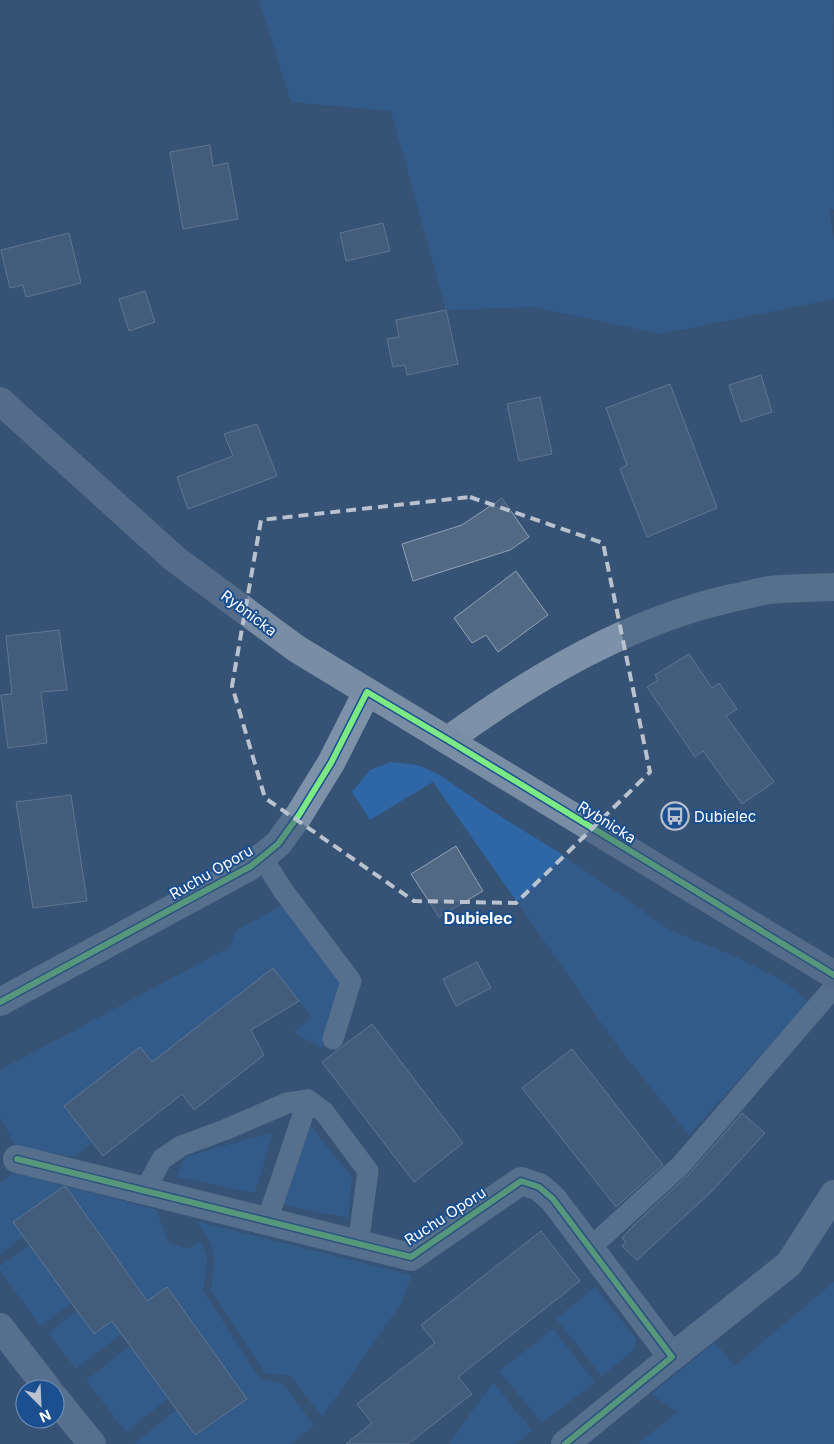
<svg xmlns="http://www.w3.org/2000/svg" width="834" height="1444" font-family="Inter,sans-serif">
  <rect width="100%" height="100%" fill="#365274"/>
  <!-- green -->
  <g fill="#2f66a5">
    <path d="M259,0h574l1,209 -5,1 5,31v58l-173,35 -128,-27 -87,3 -55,-199 -100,-9z"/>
    <path d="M391,762l27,3 22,10 52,36 68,42 110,77 66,27 49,25 24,20 -120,133 -70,-87 -186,-266 -63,38 -18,-28 18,-22z"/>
    <path d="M283,905l55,75 2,7 -18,61 -29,-16 19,-14 -39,-50 -121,95 -59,79 -19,15 -58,-11 -16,-29v-47l230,-123 6,-17z"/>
    <path d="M308,1123l44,54 -4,41 -67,-14z"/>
    <path d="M273,1132l-18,61 -78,-16 8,-20z"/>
    <path d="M15,1172l142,38 11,32 19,7 13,-8 7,15 -4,35 57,88 23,4 31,43 -23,18h-157l43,-35 19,26 50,-36 -79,-112 -20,14 -82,-115 -51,35 10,15 -24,18v-71z"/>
    <path d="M196,1221l216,54 -12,30 -78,112 -31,-41 -26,-3 -54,-83 3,-31 -3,-16z"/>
    <path d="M30,1244l42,59 -32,23 -40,-56v-4z"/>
    <path d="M834,1282v162h-196l39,-32 -26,-18 64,-52 19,24z"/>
    <path d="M595,1287l40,50v12l-33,27 -46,-57z"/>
    <path d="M77,1310l17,24 20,-14 9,13 -47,36 -28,-36z"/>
    <path d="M553,1329l42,53 -53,41 -43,-52z"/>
    <path d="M130,1346l39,52 -43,34 -40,-52z"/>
    <path d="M493,1382l39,49 -17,13h-66z"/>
  </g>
  <!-- building -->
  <g fill="#526984" stroke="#92a2b6">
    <path d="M210,145l3,21 15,-3 10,56 -55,10 -13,-77z"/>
    <path d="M383,223l7,28 -44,10 -6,-28z"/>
    <path d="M69,233l12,50 -55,14 -3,-12 -13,3 -9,-38z"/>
    <path d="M145,291l10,31 -26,9 -10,-32z"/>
    <path d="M446,310l12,54 -51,11 -2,-10 -12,2 -6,-28 12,-2 -3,-17z"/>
    <path d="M761,375l11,37 -31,10 -12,-37z"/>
    <path d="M670,384l47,124 -70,29 -27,-68 7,-4 -21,-57z"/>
    <path d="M540,397l12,57 -33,7 -12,-57z"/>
    <path d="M257,424l20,52 -89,33 -11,-32 56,-21 -9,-22z"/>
    <path d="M502,498l27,39 -19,13 -97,31 -11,-37 60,-19z"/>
    <path d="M516,571l32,44 -50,37 -12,-17 -14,8 -18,-25z"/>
    <path d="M59,630l8,60 -26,2 6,51 -39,5 -7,-53 11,-1 -6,-58z"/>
    <path d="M689,654l23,34 7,-5 18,26 -11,7 48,66 -32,22 -39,-53 -8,6 -48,-70 11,-7 -3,-5z"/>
    <path d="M71,795l16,106 -54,7 -17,-106z"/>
    <path d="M456,846l27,45 -44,26 -28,-43z"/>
    <path d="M477,962l14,26 -35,18 -13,-27z"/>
    <path d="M273,968l26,33 -48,29 13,25 -70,55 -12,-16 -79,62 -39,-50 76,-59 12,15z"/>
    <path d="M372,1024l91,119 -49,39 -92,-120z"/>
    <path d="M572,1049l91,116 -47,42 -94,-119z"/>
    <path d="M742,1113l23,20 -55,60 -73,67 -15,-14 4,-4 -4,-4 10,-11 58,-54z"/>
    <path d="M63,1187h3l81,114 20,-14 80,112 -52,36 -83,-114 -18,13 -81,-112z"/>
    <path d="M541,1231l39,50 -122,96 14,17 -64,50h-62l26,-21 -15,-19 78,-61 -14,-18z"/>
  </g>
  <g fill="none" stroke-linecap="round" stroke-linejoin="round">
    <!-- lane -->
    <g stroke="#7d92a8" stroke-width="21">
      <path d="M262,857l20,32 69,92 -18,58"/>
      <path d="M148,1191l2,-10 12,-22 19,-13 46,-17 60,-26 21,-3 16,12 44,59 -8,59 -5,13"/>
      <path d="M267,1221l41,-121"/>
      <path d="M590,1248l91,-83 153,-178"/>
    </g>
    <!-- street -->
    <g stroke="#7d92a8" stroke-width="28">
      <path d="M448,740c85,-62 181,-119 284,-142 12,-2 25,-6 37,-8 22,-2 44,-2 65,-3"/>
      <path d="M0,1002l251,-136 27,-22 21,-29 32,-52 36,-71"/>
      <path d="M17,1159l394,98 110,-76 18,6 14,12 119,158 -107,87"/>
      <path d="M0,1327l48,62"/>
      <path d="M672,1357l117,-93 45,-70"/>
      <path d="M55,1398l37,46"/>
    </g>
    <!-- secondary -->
    <path stroke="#798da4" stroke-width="28" d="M0,401l175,158 122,90 537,326"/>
    <!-- cycleway casing -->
    <g stroke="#1b4f8f" stroke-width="9">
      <g id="cycleway">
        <path d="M0,1002l251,-136 27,-22 21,-29 32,-52 36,-71 81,48 386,235"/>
        <path d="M17,1159l394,98 110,-76 18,6 14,12 119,158 -107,87"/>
      </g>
    </g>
    <!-- cycleway -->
    <use href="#cycleway" stroke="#7ce984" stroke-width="6"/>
  </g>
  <!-- marked area -->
  <path d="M0 0H834V1444H0ZM470,497l133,46 47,229 -134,131 -102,-2 -149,-103 -33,-112 29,-166z" fill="#365274" fill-opacity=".55" fill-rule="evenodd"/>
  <path fill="none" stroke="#b9c2ce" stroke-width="4" stroke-dasharray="10 6" stroke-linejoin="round" d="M470,497l133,46 47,229 -134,131 -102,-2 -149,-103 -33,-112 29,-166z"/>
  <!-- icons -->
  <defs>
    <g id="bus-ring" transform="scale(1.4375)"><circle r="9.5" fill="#1b4f8f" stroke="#b9c2ce" stroke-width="1.5"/><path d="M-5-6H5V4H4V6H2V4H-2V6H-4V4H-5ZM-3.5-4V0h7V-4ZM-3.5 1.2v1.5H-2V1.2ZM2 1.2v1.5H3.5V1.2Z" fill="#b9c2ce"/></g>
  </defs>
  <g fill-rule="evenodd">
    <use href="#bus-ring" x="675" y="816"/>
  </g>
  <g text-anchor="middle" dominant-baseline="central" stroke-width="4" stroke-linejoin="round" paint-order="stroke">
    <!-- street labels -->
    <g font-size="15" fill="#fff" stroke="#1b4f8f">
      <text transform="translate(249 613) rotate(37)">Rybnicka</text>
      <text transform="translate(607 822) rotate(32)">Rybnicka</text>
      <text transform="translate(211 872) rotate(-30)">Ruchu Oporu</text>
      <text transform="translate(445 1216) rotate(-33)">Ruchu Oporu</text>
    </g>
    <!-- poi labels -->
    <g font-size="15" fill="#fff" stroke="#1b4f8f" text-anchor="start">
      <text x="694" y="816">Dubielec</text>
    </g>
    <!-- neighbourhood labels -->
    <g font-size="16" font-weight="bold" fill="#fff" stroke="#1b4f8f">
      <text x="478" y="918">Dubielec</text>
    </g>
  </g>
  <!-- north arrow -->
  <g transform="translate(40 1404) rotate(156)"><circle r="24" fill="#1b4f8f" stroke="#7695bc"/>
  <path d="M0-4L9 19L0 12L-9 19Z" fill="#b9c2ce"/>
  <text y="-8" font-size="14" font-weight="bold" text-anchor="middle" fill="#ffffff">N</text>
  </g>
</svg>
